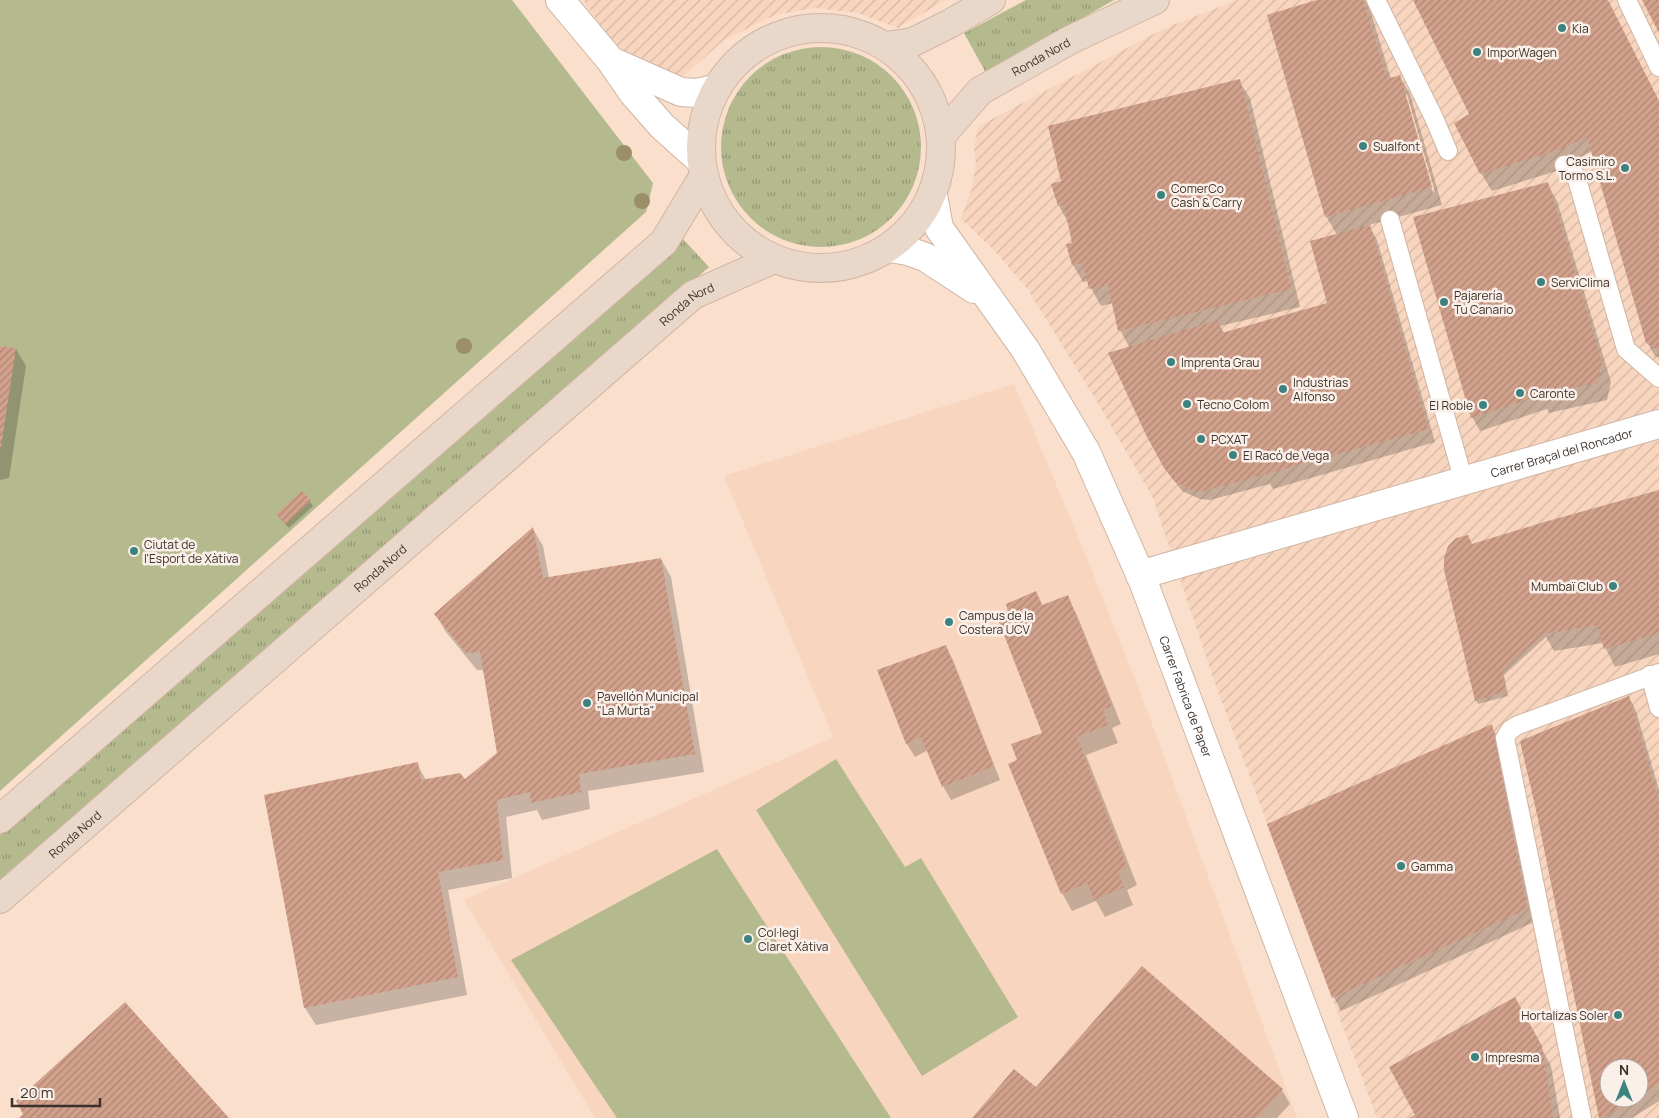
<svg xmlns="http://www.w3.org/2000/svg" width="1659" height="1118" font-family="Manrope,sans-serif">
  <defs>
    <pattern id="industrial-furrows" width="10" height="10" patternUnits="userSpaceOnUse" patternTransform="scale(1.25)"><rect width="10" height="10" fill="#f8d5be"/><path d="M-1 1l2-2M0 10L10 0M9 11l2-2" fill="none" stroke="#d6b7a3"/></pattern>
    <pattern id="grass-tufts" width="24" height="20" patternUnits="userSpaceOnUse" patternTransform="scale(1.25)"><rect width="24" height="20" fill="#b5b98e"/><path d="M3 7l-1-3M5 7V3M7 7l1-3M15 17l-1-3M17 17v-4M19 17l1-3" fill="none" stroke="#949774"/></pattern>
    <pattern id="building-hatch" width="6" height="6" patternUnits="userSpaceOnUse" patternTransform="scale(1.25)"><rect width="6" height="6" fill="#d2a18c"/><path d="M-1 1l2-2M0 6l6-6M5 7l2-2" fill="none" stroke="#ac8473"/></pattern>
  </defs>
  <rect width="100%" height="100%" fill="#fbdfcd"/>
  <!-- built -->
  <path fill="#f8d5be" d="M1014,384l71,169 55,138 157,427h-702l-131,-218 369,-163 -109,-261z"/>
  <!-- industrial -->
  <g fill="url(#industrial-furrows)" fill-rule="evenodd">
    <path d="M583,0h363l-48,28 -40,-15 -44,-5 -39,7 -51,25 -46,41 -15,2 -53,-44z"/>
    <path d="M1237,0h422v1118h-282l-164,-440 -60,-180 -54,-93 -71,-115 -34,-40 -33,-31 10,-28 5,-25 -2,-22 5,-18 184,-97zM1609,1068h30v30h-30z"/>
  </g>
  <!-- grass -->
  <g fill="url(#grass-tufts)">
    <path d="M1026,0h88l-128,73 -22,-40z"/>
    <circle cx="821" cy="147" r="100"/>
    <path d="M683,239l26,28 -709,617v-49z"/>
  </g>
  <!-- pitch -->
  <g fill="#b5b98e">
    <path d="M0,0h512l141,183 -7,29 -646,579z"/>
    <path d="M836,759l69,108 16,-9 97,159 -96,59 -166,-266z"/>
    <path d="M717,849l174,269h-274l-106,-158z"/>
  </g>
  <!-- shadow -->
  <g fill="#0003" fill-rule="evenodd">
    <path d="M1321,0h44l4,6 22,73 9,-2 10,17 32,111 -73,20 8,15 58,202 -162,47 -3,-5 -60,16 -10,-1 -18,-8 -17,-23 -35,-120 -10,-18 -7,-27 -12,3 -10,-18 -2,-7 -6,1 -10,-17 1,-21 -5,-20 -10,-18 3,-24 177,-101 11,17 50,209 -80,19 5,8 104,-30 8,-69 -11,-19zM1404,94h3l28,98 -2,1z"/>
    <path d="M1414,0h193l52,101v257l-4,-2 -8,-14 -55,-191 -21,11 2,4 -81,25 -11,-18 -10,-58z"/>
    <path d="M1547,183l10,18 54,181 -4,18 -58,13 -2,-4 -67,22 -8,-14z"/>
    <path d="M0,347l16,2 10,17 -17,112 -9,2z"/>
    <path d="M302,492l11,14 -24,22 -9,-10z"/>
    <path d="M1659,492v162l-44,13 -12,-24 -49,8 -8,-14 -42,38 4,21 -30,8 -2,-4 -4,-154z"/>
    <path d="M533,529l10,17 6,32 112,-19 10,18 33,195 -116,19 2,18 -48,11 -5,-10 -31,7 6,61 -64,12 19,105 -151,30 -11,-17 112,-244 9,16 39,1 33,-27 -14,-84h-7l-31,-38 -10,-17z"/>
    <path d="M1036,593l7,13 24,-9 10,18 44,109 -9,4 6,15 -32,12 51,130 -10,5 6,15 -28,12 -9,-16 -24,10 -10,-18 -44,-133 26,-26 -32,-114z"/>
    <path d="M945,646l8,14 47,120 -49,20 -8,-14 -15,-36 -13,7 -8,-13 -29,-73z"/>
    <path d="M1629,697l7,14 23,79v311l-27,17h-32l-78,-377zM1609,1068h30v30h-30z"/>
    <path d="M1491,726l8,13 35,183 -193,89 -7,-14z"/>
    <path d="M1524,1016l27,50 9,52h-148z"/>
    <path d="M1036,1089l246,1 8,14 -13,14h-304z"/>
  </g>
  <!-- building -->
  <g fill="url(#building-hatch)">
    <path d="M1317,0h46l24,79 13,-4 32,112 -107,30 -58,-202z"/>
    <path d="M1413,0h195l51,101v249l-13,-7 -59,-206 -23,11 -84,26 -26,-51 15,-9z"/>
    <path d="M1642,0h17v33z"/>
    <path d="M1240,79l51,210 -173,42 -10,-46 -19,4 -6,-26 -11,2 -6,-21 6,-1 -8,-38 -6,1 -7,-22 10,-3 -13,-55z"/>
    <path d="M1548,182l54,181 -5,20 -59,13 -67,22 -58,-201z"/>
    <path d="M1370,225l58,204 -224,62h-10l-19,-9 -11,-14 -18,-33 -38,-82 110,-33 4,13 105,-30 -17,-62z"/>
    <path d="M0,346l16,2 -15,99h-1z"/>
    <path d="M1659,490v143l-55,16 -7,-24 -54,9 -41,36 4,21 -31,10 -31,-131v-12l4,-12 8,-8 12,-3 4,9 69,-21z"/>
    <path d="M302,491l9,10 -25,23 -10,-10z"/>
    <path d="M533,527l10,51 118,-20 34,196 -116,20 2,18 -50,11 -1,-11 -33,8 6,60 -65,12 20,105 -154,31 -40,-213 154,-33 3,18 39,-7 5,6 32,-26 -17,-101 -14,1 -32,-39z"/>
    <path d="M1036,591l6,14 26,-10 44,111 -9,4 5,15 -31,12 50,130 -9,5 6,15 -30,13 -7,-17 -26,11 -53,-130 9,-4 -6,-16 31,-11 -43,-111 11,-3 -4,-15z"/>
    <path d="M946,645l48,121 -52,21 -21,-50 -15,7 -29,-74z"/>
    <path d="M1629,696l30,106v281l-20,12v-27h-30v30h26l-32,20h-4l-62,-304 -17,-73z"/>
    <path d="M1492,724l35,185 -195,89 -65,-174z"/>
    <path d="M1142,966l141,123 -25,29h-286l42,-49 22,18z"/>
    <path d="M1515,997l27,49 11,72h-144l6,-3 -26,-48z"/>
    <path d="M125,1002l104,116h-210l4,-4 -7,-13z"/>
  </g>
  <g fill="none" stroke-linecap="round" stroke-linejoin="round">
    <!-- lane casing -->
    <g stroke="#d0b5a3" stroke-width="20">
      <g id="lane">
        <path d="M1376,0l58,118 14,33"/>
        <path d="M1627,0l32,67"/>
        <path d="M1564,165l12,11 50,173 33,29"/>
        <path d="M1390,220l74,262"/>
        <path d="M1650,675l9,33"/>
        <path d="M1582,1118l-77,-380 5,-8 8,-5 141,-52"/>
      </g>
    </g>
    <!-- street casing -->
    <g stroke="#d0b5a3" stroke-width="30">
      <g id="street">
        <path d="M560,0l51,61 22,32 29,33 38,34"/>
        <path d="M611,61l70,31 16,1 18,-4"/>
        <path id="s1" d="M933,195l6,33 86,121 61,103 57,129 201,537"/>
        <path d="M889,248l19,3 17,6 49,32"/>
        <path id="s2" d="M1140,575l519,-151"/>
      </g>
    </g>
    <!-- secondary casing -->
    <g stroke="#d0b5a3" stroke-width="30">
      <g id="secondary">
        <circle cx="821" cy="148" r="120"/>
        <path d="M885,46l28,-4 36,-18 42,-24"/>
        <path id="s3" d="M942,135l38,-44 90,-51 85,-40"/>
        <path d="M0,819l664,-577 39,-65"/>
        <path id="s4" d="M0,899l693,-604 81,-36"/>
      </g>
    </g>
    <!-- lane -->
    <use href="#lane" stroke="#fff" stroke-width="18"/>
    <!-- street -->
    <use href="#street" stroke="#fff" stroke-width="28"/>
    <!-- secondary -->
    <use href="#secondary" stroke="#e9d7c9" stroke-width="28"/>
  </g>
  <!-- trees -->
  <g fill="#9a8f69">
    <circle cx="624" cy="153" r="8"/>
    <circle cx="642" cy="201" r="8"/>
    <circle cx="464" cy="346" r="8"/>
  </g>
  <!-- markers -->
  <g fill="#3c837f" stroke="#fbf0e9" stroke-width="2">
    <circle cx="1562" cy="28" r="5"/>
    <circle cx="1477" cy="52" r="5"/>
    <circle cx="1363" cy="146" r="5"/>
    <circle cx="1625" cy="168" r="5"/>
    <circle cx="1161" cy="195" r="5"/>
    <circle cx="1541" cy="282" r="5"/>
    <circle cx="1444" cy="302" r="5"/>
    <circle cx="1171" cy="362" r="5"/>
    <circle cx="1283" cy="389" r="5"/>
    <circle cx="1520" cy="393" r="5"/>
    <circle cx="1187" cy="404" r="5"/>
    <circle cx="1483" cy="405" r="5"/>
    <circle cx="1201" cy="439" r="5"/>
    <circle cx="1233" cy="455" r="5"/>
    <circle cx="134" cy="551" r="5"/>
    <circle cx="1613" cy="586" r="5"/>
    <circle cx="949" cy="622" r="5"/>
    <circle cx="587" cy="703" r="5"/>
    <circle cx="1401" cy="866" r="5"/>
    <circle cx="748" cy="939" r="5"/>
    <circle cx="1618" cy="1015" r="5"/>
    <circle cx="1475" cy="1057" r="5"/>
  </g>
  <g text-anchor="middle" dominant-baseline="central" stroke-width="5" stroke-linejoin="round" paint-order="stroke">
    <!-- poi labels -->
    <g font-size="12" fill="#3d322b" stroke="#fbf0e9" text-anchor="start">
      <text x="1572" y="28">Kia</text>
      <text x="1487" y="52">ImporWagen</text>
      <text x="1373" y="146">Sualfont</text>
      <text x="1615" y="161" text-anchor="end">Casimiro<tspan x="1615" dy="14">Tormo S.L.</tspan></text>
      <text x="1171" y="188">ComerCo<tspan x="1171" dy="14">Cash &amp; Carry</tspan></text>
      <text x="1551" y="282">ServiClima</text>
      <text x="1454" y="295">Pajarería<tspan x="1454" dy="14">Tu Canario</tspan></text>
      <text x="1181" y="362">Imprenta Grau</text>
      <text x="1293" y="382">Industrias<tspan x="1293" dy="14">Alfonso</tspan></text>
      <text x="1530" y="393">Caronte</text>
      <text x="1197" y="404">Tecno Colom</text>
      <text x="1473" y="405" text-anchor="end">El Roble</text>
      <text x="1211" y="439">PCXAT</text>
      <text x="1243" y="455">El Racó de Vega</text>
      <text x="144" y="544">Ciutat de<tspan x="144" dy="14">l'Esport de Xàtiva</tspan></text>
      <text x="1603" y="586" text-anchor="end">Mumbaï Club</text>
      <text x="959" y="615">Campus de la<tspan x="959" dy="14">Costera UCV</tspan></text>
      <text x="597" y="696">Pavellón Municipal<tspan x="597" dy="14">"La Murta"</tspan></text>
      <text x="1411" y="866">Gamma</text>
      <text x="758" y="932">Col·legi<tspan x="758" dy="14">Claret Xàtiva</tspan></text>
      <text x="1608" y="1015" text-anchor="end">Hortalizas Soler</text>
      <text x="1485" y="1057">Impresma</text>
    </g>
    <!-- street labels -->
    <g font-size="12" fill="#3d322b" stroke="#fbf0e9">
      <text stroke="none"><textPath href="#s3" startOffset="128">Ronda Nord</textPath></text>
      <text stroke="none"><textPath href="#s4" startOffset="909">Ronda Nord</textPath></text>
      <text stroke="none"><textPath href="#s2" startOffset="439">Carrer Braçal del Roncador</textPath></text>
      <text stroke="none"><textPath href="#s4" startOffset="504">Ronda Nord</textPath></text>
      <text stroke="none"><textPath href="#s1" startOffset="566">Carrer Fabrica de Paper</textPath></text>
      <text stroke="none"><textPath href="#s4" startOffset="99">Ronda Nord</textPath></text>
    </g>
  </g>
  <!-- north arrow -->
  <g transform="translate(1624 1083)"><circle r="24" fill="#fbf0e9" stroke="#afa49d"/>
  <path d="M0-4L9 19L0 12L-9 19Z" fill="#3c837f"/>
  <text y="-8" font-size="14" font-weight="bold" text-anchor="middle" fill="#3d322b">N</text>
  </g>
  <!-- scale -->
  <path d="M12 1098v8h88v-8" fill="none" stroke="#3d322b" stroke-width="2.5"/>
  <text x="20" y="1098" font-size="15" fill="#3d322b" stroke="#fbf0e9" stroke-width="4" paint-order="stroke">20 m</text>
</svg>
